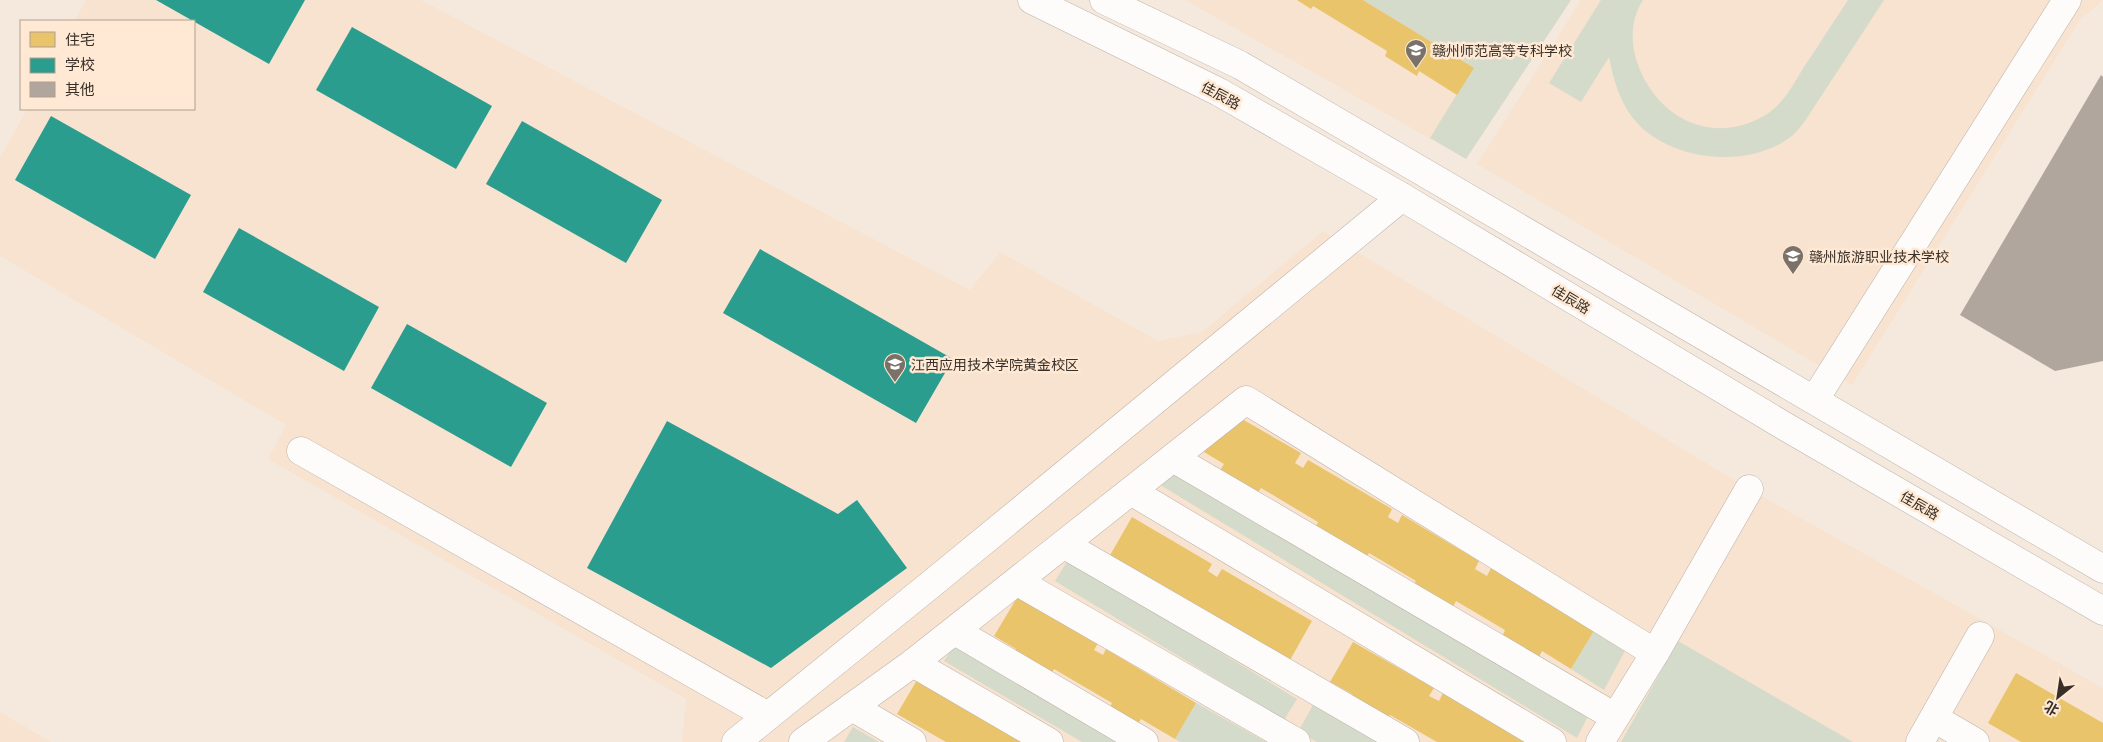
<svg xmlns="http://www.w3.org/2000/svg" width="2103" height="742" font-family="Manrope,'Noto Sans SC',sans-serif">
  <rect width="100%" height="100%" fill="#f5e9de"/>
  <!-- built -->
  <g fill="#f7e3cf">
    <path d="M86,0h335l549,290 30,-38 158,89 44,-9 121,-101 426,258 354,199v54h-1421l4,-43 -418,-240 18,-34 -286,-169v-98l27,-49h167v-88h-120z"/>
    <path d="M1185,0h386l-105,159z"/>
    <path d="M1581,0h522l-23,20 -228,365 -375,-221z"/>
    <path d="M0,712l51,30h-51z"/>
  </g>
  <!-- green -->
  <g fill="#d5dbcb">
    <path d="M1363,0h208l-105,159 -36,-21 43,-70z"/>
    <path d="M1601,0h42c-12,18 -13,42 -6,62 19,57 79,87 133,50 15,-11 24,-29 34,-45 15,-22 29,-45 44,-67h36l-77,118c-4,5 -9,13 -14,17 -41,34 -116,27 -153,-9 -19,-19 -26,-44 -31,-69l-28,45 -32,-19z"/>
    <path d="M1175,469l415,243 -13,26 -420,-255z"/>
    <path d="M1068,560l229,139 -13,21 -229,-139z"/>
    <path d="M1595,629l32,18 -23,43 -33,-21z"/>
    <path d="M1678,641l175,101h-232z"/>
    <path d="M955,644l166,98h-39l-138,-81z"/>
    <path d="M1196,703l70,39h-86l-5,-3z"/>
    <path d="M1313,705l68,37h-64l-19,-10z"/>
    <path d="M853,727l26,15h-35z"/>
  </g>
  <!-- homes -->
  <g fill="#e9c46a">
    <path d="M1297,0h66l111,68 -17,27 -38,-24 -2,5 -32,-20 2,-5 -74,-45 -2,3z"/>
    <path d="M1228,411l73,42 -6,10 8,5 5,-8 84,49 -4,8 10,6 4,-8 77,46 -4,8 12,7 4,-8 104,61 -24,40 -29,-18 -3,6 -36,-22 2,-5 -49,-29 -4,8 -39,-23 3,-5 -47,-28 -3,6 -51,-31 3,-6 -57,-34 -4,6 -38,-22 5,-8 -20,-12z"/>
    <path d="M1132,517l80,47 -4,7 9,6 5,-8 90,52 -22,39 -181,-103z"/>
    <path d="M1018,596l80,47 -4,7 9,5 3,-6 90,54 -21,36 -34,-20 -4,6 -28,-16 3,-6 -58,-34 -4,7 -37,-22 3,-5 -22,-13z"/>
    <path d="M1353,642l81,46 -5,8 10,5 4,-8 81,49h-87l-47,-27 -4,6 -37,-21 3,-6 -22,-12z"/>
    <path d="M2016,673l87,50v19h-82l-33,-19z"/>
    <path d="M917,680l106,62h-77l-49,-28z"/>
  </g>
  <!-- schools -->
  <g fill="#2a9d8f">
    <path d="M156,0h149l-36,64z"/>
    <path d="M352,27l140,79 -36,63 -140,-79z"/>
    <path d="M51,116l140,79 -36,64 -140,-79z"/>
    <path d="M522,121l140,79 -36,63 -140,-79z"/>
    <path d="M239,228l140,79 -35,64 -141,-79z"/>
    <path d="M760,249l193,110 -37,64 -193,-110z"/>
    <path d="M407,324l140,79 -36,64 -140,-79z"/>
    <path d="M667,421l171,93 19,-14 50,68 -136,100 -184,-100z"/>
  </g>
  <!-- building -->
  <path fill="#b0a69d" d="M2101,75l2,2v284l-48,10 -95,-56z"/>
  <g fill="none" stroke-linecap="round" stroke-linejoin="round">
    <!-- street casing -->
    <g stroke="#bbb2a9" stroke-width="29">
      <g id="street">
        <path d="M1815,399l252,-399"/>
        <path d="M301,451l467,265"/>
        <path d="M1173,458l442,259"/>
        <path d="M1131,491l421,251"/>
        <path d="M1065,545l340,197"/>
        <path d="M1018,582l278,160"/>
        <path d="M955,631l189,111"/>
        <path d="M913,663l136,79"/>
        <path d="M852,707l60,35"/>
        <path d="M1934,718l41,24"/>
        <path d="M736,742l199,-161 467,-384"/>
        <path d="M803,742l110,-79 333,-263 409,253"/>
        <path d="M1600,742l55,-89 94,-164"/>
        <path d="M1920,742l60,-106"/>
      </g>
    </g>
    <!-- secondary casing -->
    <g stroke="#bbb2a9" stroke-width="29">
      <g id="secondary">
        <path d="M1032,0l187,92 183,105 384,230 317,184"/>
        <path d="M1104,0l136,65 863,504"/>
      </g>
    </g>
    <!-- street -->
    <use href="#street" stroke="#fefcfa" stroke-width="28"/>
    <!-- secondary -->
    <use href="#secondary" stroke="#fefcfa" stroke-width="28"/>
  </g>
  <!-- icons -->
  <defs>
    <g id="university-pin" transform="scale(1.125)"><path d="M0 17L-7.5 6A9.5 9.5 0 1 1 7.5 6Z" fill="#7a7168" stroke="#ffe9d4"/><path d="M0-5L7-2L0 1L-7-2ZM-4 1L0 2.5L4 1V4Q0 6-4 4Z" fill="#fff"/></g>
    <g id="school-pin" transform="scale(1.125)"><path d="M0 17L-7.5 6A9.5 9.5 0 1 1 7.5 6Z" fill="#7a7168" stroke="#ffe9d4"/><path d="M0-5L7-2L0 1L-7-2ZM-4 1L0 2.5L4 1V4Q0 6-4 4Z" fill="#fff"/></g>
  </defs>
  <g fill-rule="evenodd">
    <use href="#university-pin" x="1416" y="50"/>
    <use href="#school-pin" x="1793" y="256"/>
    <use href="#university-pin" x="895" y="364"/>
  </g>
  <g text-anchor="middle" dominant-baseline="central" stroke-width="5" stroke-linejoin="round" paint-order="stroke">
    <!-- poi labels -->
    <g font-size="14" fill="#383028" stroke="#ffe9d4" text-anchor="start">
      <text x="1432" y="50">赣州师范高等专科学校</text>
      <text x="1809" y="256">赣州旅游职业技术学校</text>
      <text x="911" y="364">江西应用技术学院黄金校区</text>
    </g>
    <!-- street labels -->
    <g font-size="14" fill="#383028" stroke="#ffe9d4">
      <text transform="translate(1221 95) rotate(28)">佳辰路</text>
      <text transform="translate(1571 299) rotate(31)">佳辰路</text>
      <text transform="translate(1920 505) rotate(30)">佳辰路</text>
    </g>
  </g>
  <!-- legend -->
  <rect x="20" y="20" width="175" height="90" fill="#ffe9d4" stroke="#af9f8f"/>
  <rect x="30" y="32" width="25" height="15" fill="#e9c46a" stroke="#af9f8f"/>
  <text x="65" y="45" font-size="15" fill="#383028">住宅</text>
  <rect x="30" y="58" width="25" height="15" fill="#2a9d8f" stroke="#af9f8f"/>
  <text x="65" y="70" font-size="15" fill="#383028">学校</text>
  <rect x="30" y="82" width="25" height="15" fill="#b0a69d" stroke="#af9f8f"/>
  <text x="65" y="95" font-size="15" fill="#383028">其他</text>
  <!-- north arrow -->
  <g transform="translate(2058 697) rotate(210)" stroke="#ffe9d4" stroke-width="4" paint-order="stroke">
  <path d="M0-4L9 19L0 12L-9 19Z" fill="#383028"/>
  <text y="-8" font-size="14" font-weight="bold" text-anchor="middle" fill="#383028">北</text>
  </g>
</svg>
